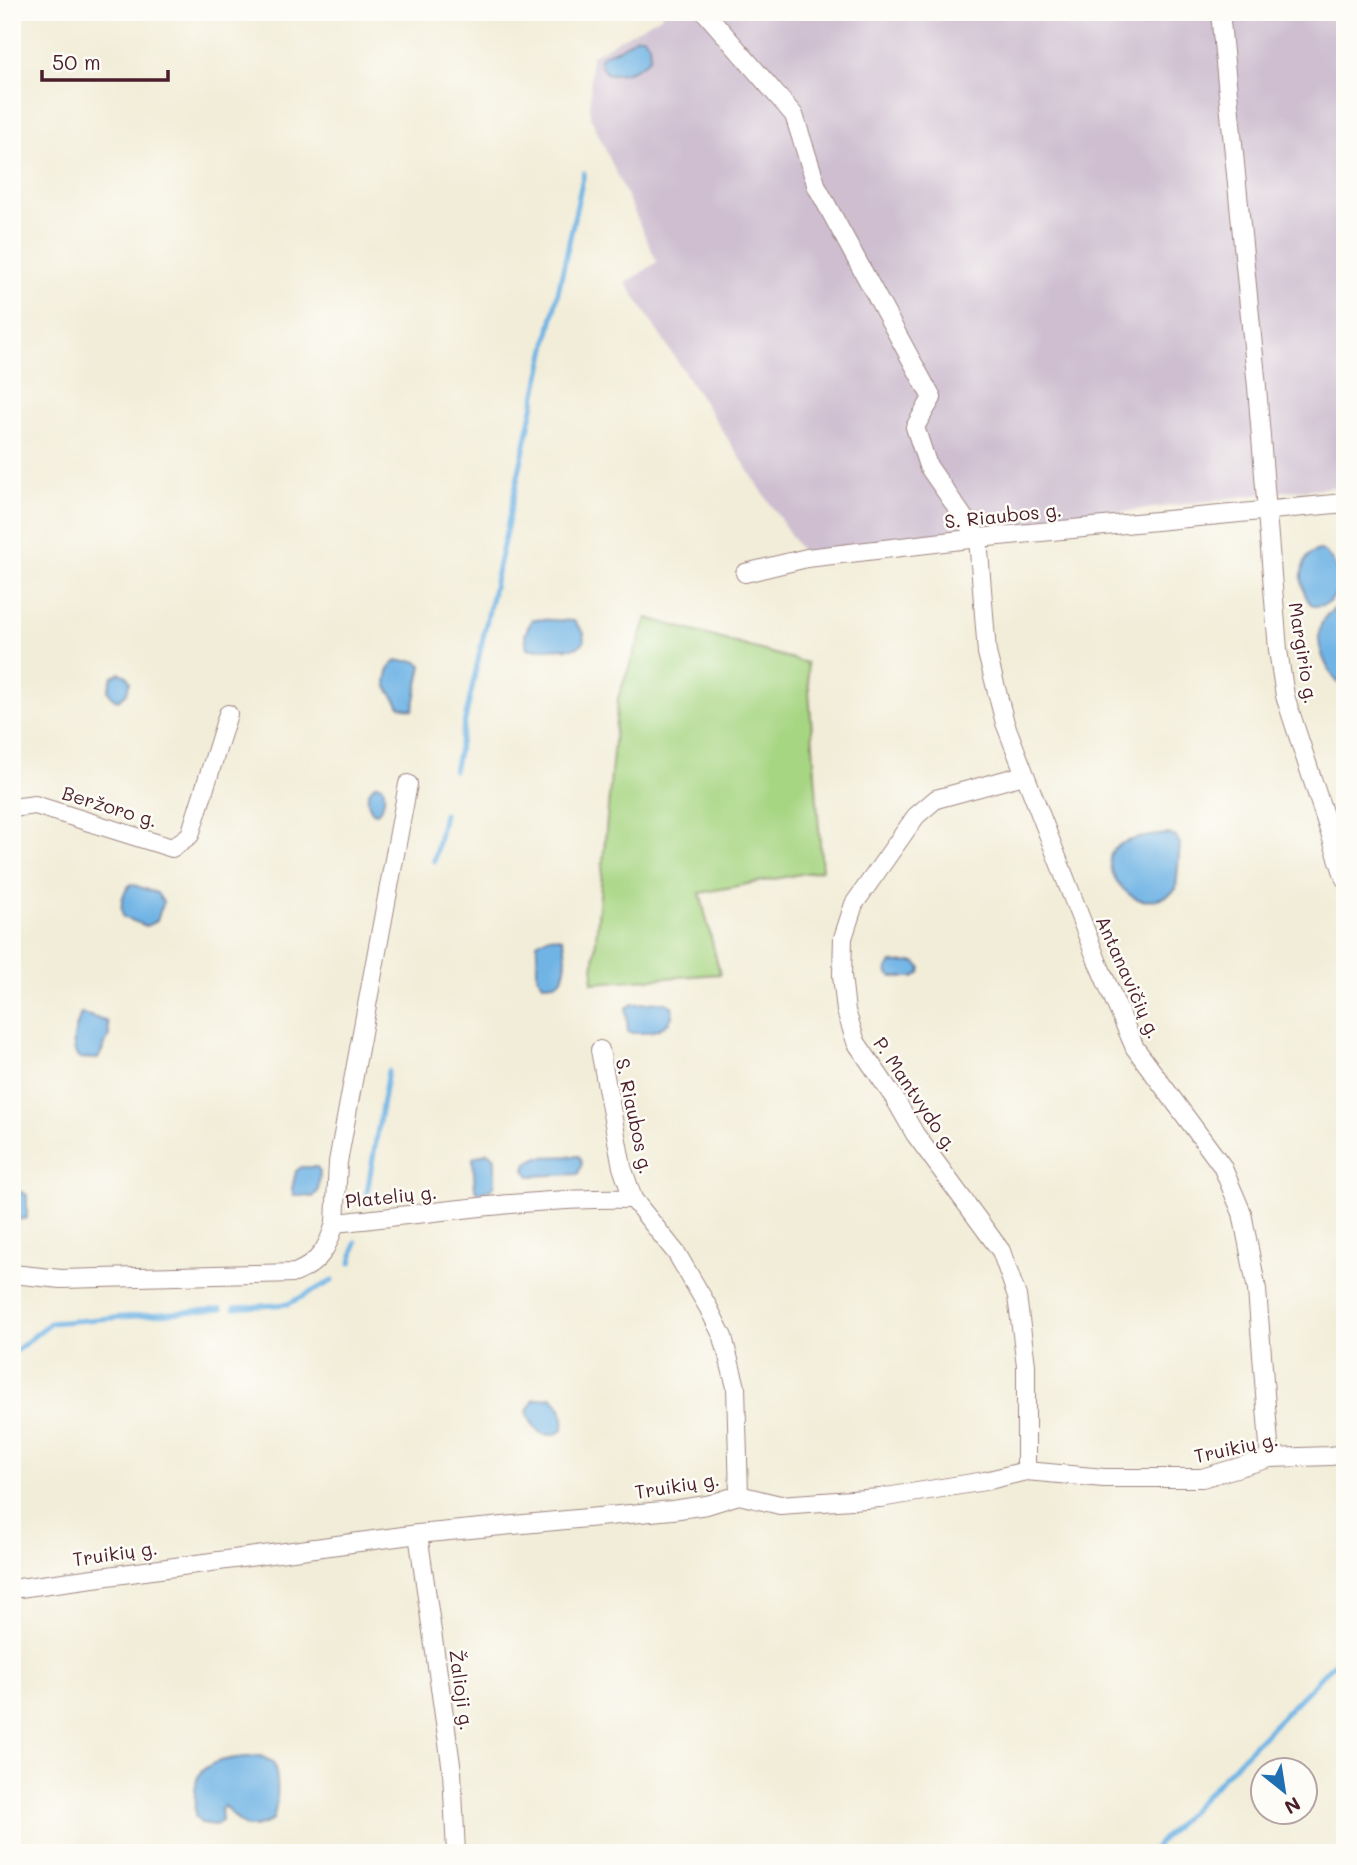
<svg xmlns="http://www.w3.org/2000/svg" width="1357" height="1865" font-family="Mali,sans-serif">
  <rect width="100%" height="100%" fill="#fdfcf7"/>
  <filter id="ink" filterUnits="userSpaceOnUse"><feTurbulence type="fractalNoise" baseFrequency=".0143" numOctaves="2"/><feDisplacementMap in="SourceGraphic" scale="14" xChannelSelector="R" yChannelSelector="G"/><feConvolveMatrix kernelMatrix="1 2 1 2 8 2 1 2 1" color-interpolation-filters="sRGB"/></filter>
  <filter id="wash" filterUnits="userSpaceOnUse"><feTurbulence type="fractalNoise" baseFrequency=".00686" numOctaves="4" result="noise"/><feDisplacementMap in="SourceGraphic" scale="28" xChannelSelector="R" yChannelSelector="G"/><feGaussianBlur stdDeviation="1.57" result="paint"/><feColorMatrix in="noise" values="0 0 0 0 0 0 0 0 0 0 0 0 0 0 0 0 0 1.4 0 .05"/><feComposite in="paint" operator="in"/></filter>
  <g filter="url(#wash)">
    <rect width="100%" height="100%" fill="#f2edd8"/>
    <!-- industrial -->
    <path fill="#cebed0" d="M662,12h683v474l-68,6 -474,62 -177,-271 31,-21 -67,-146 1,-60 72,-41z"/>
    <!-- green -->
    <path fill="#a7d683" stroke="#787a57" stroke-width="2" d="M647,618l160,45 15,207 -122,23 20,81 -128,9 26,-285z"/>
    <!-- water -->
    <g fill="#6fb4e5" stroke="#5c6a88" stroke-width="2">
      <path d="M636,37h8l5,7 1,13c-9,12 -29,20 -44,16 -16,-19 2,-19 15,-25 5,-3 10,-8 15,-11z"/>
      <path d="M1321,550c23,13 25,58 -8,56 -16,-14 -16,-54 8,-56z"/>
      <path d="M1338,607h7v83c-22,-20 -42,-66 -7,-83z"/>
      <path d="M532,619l42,2 10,12v9l-8,6 -49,1 -2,-15z"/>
      <path d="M397,661h18l7,4 -9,45 -13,-3c-5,-13 -17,-17 -13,-31 2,-8 3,-11 10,-15z"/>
      <path d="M120,673l7,3 3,6 -4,12 -8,6 -6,-2 -4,-7 4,-14z"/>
      <path d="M376,784l7,2c3,9 1,21 -6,27l-4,-1c-8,-10 -7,-21 3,-28z"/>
      <path d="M1168,834l8,3 4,7 -4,45c-8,9 -29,15 -41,9 -16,-8 -38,-39 -16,-53 14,-8 33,-9 49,-11z"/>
      <path d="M131,884l26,9 6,9 -6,19 -11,5 -23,-9c-3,-12 -1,-24 8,-33z"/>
      <path d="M549,936l13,2c5,13 5,28 0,41l-6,4 -13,1 -6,-8v-33z"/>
      <path d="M915,962l6,6 -1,5 -6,4h-22l-4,-3 -1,-6 5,-5z"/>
      <path d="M663,1002l9,4c5,23 -26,30 -44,26l-2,-24 7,-4z"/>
      <path d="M81,1013l27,9 1,14 -11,23 -20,-1c-9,-14 -2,-30 3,-45z"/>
      <path d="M488,1152l7,6v26l-5,6 -11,2 -4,-3 -2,-31z"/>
      <path d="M579,1156l3,7 -4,11 -48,2 -5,-6 2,-7 12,-6z"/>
      <path d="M301,1167h16l3,5 -2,19 -5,6 -19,-2 -2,-6 4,-18z"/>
      <path d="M12,1191l10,1 5,3v23l-15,3z"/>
      <path d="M551,1397c12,8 13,19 12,33 -19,13 -31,-1 -36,-19l7,-11z"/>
      <path d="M260,1756l13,6c7,19 5,39 0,58 -30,15 -30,4 -49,-14l-3,4 1,11 -7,4 -14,-2 -6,-7c0,-12 -2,-28 3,-39 10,-20 43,-19 62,-21z"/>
    </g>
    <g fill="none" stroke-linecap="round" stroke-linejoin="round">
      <!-- stream -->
      <g stroke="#6fb4e5" stroke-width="5">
        <path d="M454,771l130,-598"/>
        <path d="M434,861l10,-47"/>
        <path d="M365,1204l23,-133"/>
        <path d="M351,1263l5,-21"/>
        <path d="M234,1308l54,-4 44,-23"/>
        <path d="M12,1354l38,-31 171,-14"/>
        <path d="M1149,1853l196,-201"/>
      </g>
    </g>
  </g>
  <g filter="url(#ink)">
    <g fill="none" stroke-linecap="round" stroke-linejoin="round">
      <!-- minor casing -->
      <g stroke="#9e8682" stroke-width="20">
        <g id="minor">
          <path d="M705,12l89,103 23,72 115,211 -17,29 13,39 50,72 9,115 18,70 93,240 37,85 87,118 20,47 15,77 13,168"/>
          <path d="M1220,12l37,375 21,263 7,46 60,183"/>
          <path d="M745,573l62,-15 171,-20 367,-35"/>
          <path d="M1024,775l-88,24 -20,17 -62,88 -11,34 -1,37 4,36 10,31 39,57 20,35 86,117 16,45 9,69v106"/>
          <path d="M12,808l23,-3 137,43 18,-13 38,-121"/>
          <path d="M600,1050l22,117 11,32 44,55 31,53 15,30 13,50 3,108"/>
          <path d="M335,1223l3,-61 70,-378"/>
          <path d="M12,1274l49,5 234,-6c25,-10 33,-26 40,-50 99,-10 199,-26 298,-24"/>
          <path d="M418,1534l34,237 4,82"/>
          <path d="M12,1589l406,-55 254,-24 35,-5 32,-10 41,10 100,-7 105,-17 41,-10 78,7h98l68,-20 60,-2 15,-2"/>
        </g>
      </g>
      <!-- minor -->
      <use href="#minor" stroke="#fff" stroke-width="18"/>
    </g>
  </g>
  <g text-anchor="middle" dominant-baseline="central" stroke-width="5" stroke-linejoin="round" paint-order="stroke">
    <!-- street labels -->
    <g font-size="19" fill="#4a1f2b" stroke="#fdfcf7">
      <text transform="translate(1003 515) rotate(-6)">S. Riaubos g.</text>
      <text transform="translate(1304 653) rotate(81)">Margirio g.</text>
      <text transform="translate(110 806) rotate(17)">Beržoro g.</text>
      <text transform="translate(1129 977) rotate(66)">Antanavičių g.</text>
      <text transform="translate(916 1094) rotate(56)">P. Mantvydo g.</text>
      <text transform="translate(635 1116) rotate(78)">S. Riaubos g.</text>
      <text transform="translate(391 1196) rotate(-6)">Platelių g.</text>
      <text transform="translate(1236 1447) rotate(-12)">Truikių g.</text>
      <text transform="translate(677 1485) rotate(-9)">Truikių g.</text>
      <text transform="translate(115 1553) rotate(-8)">Truikių g.</text>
      <text transform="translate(462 1690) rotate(82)">Žalioji g.</text>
    </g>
  </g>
  <!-- margin -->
  <rect width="1357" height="1865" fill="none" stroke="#fdfcf7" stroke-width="42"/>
  <!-- north arrow -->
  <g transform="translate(1284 1791) rotate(150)"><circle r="33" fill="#fdfcf7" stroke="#b5a4a5" stroke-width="2"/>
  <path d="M0-5L12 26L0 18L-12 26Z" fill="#1f6fb2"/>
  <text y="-10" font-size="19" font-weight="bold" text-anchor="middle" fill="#4a1f2b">N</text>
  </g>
  <!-- scale -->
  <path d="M42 70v10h126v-10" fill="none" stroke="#4a1f2b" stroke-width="3.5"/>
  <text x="52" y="70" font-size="21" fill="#4a1f2b" stroke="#fdfcf7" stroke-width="5" paint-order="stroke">50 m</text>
</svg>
